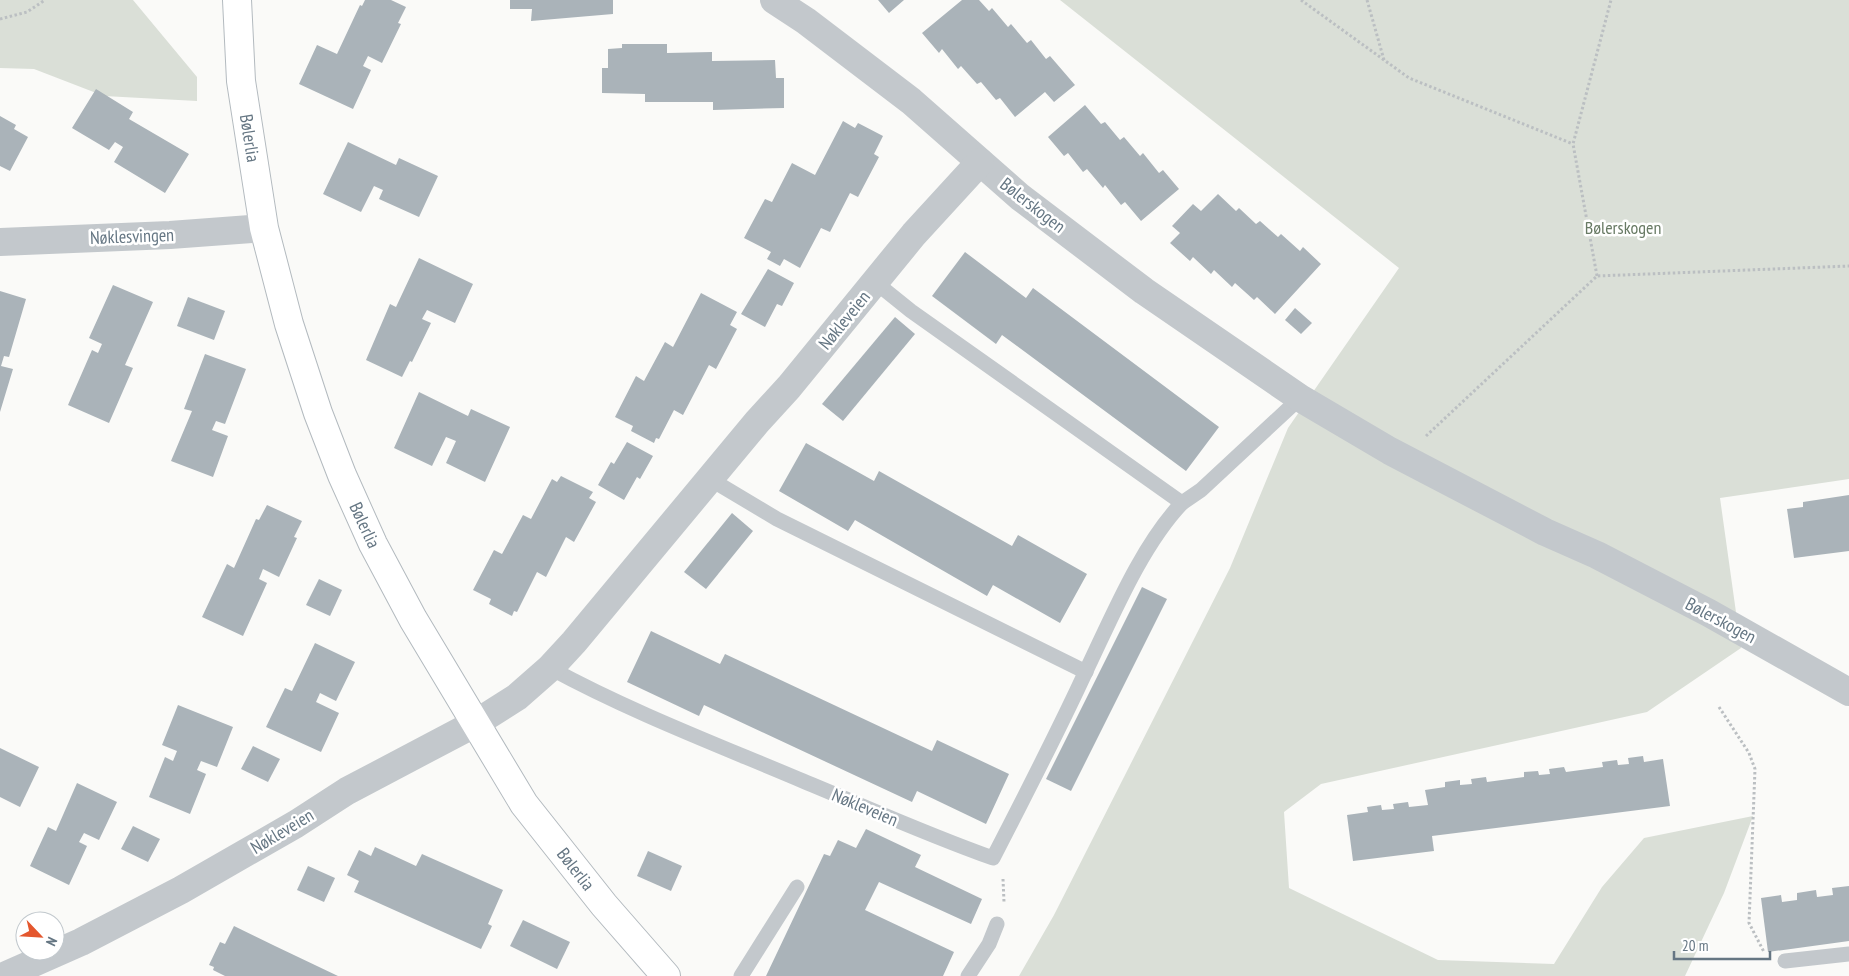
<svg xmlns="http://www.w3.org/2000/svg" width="1849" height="976" font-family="'PT Sans Narrow',sans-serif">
  <rect width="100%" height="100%" fill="#fafaf8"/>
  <!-- green -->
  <g fill="#dadfd7">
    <path d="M0,0h133l64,77v24l-93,-5 -70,-27 -34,-1z"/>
    <path d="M1060,0h789v479l-129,19 21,150 -94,64 -326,72 -37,28 5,76 149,72 116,4 48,-77 42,-49 109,-22 -29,77 -39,83h-666l35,-61 176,-347 58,-140 111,-160z"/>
  </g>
  <!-- building -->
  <g fill="#aab3b9">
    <path d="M365,0h26l15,7 -8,16 3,1 -19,39 -14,-7 -5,10 8,4 -18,39 -54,-25 18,-39 20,9 23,-49 2,1z"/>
    <path d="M510,0h103v14l-82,7 1,-12h-22z"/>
    <path d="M878,0h26l-15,13z"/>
    <path d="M962,0h17l10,11 3,-3 16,19 3,-3 16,19 4,-3 15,19 4,-3 25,29 -21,17 -9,-10 -30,25 -15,-19 -4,2 -15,-18 -4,2 -16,-18 -3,3 -16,-20 -3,4 -17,-20z"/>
    <path d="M622,44h45v9l45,-1v9l63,-1 1,18h8v30l-71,2v-8h-68v-8l-43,-1v-25h6v-19l14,-1z"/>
    <path d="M96,89l37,23 -4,7 60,35 -24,39 -51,-31 9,-15 -8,-5 -6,8 -37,-22z"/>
    <path d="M1085,105l16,19 4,-2 15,18 4,-3 16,19 3,-3 16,20 4,-3 16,19 -38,32 -16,-19 -4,3 -16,-20 -2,3 -16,-19 -4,3 -15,-19 -4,3 -16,-19z"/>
    <path d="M0,116l16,9 -2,4 14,8 -18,34 -10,-5z"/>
    <path d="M843,121l12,7 3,-5 25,13 -9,18 5,3 -21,40 -8,-4 -20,39 -9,-4 -21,40 -16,-9 -4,7 -13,-7 4,-7 -27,-14 21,-39 7,3 20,-39 23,12z"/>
    <path d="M348,142l48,23 3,-7 39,18 -19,41 -40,-18 4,-9 -9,-4 -13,26 -38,-18z"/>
    <path d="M1218,194l18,17 3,-3 17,16 4,-3 18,16 3,-3 19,17 3,-4 18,17 -46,50 -18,-17 -3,3 -19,-17 -3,4 -18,-17 -3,4 -18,-17 -3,4 -20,-18 10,-10 -8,-7 21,-22 8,7z"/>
    <path d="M965,252l61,46 7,-10 186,139 -33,44 -184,-136 -6,9 -64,-48z"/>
    <path d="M419,258l54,26 -18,39 -28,-13 -5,9 9,4 -19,39 -2,-1 -8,16 -36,-17 24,-56 6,3z"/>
    <path d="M768,269l26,14 -12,23 -5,-2 -12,23 -24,-13z"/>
    <path d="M113,285l40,17 -28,63 8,3 -24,55 -41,-18 24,-55 6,3 4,-9 -13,-6z"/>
    <path d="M0,291l26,8 -17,58 -5,-1 -3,10 12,3 -13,43z"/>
    <path d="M701,293l36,19 -7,13 7,4 -21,40 -7,-4 -26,50 -9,-5 -15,29 -3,-1 -2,5 -23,-12 2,-5 -18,-9 21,-41 8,5 21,-39 8,5z"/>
    <path d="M188,297l37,14 -11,29 -37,-14z"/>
    <path d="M1295,308l17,15 -11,11 -16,-14z"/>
    <path d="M895,317l20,17 -72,87 -21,-17z"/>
    <path d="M205,354l41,15 -21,55 -9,-3 -4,9 16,6 -15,41 -42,-16 21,-50 -8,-2z"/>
    <path d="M419,392l49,24 3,-7 39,18 -25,55 -39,-19 10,-22 -10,-4 -14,29 -38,-18z"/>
    <path d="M627,442l26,14 -13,23 -3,-2 -13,23 -26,-15 13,-23 3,2z"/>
    <path d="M806,443l68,38 5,-10 133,75 6,-11 69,39 -27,49 -67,-38 -6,11 -132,-76 -7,11 -69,-40z"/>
    <path d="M561,476l32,16 -4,6 7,4 -22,40 -8,-5 -20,40 -9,-5 -20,40 -3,-1 -2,5 -23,-12 2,-5 -18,-9 21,-40 8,4 21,-39 8,4 21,-40 5,3z"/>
    <path d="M1849,495v56l-55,7 -7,-49 16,-2v-5z"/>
    <path d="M267,505l35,16 -8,16 3,1 -18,39 -16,-8 -4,10 8,4 -24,53 -41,-19 25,-53 7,4 22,-49 3,1z"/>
    <path d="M732,513l21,18 -47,58 -22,-17z"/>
    <path d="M319,579l23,11 -12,26 -24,-11z"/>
    <path d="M1142,587l25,12 -96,192 -25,-12z"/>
    <path d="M651,631l69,33 5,-10 207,97 5,-11 72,34 -23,50 -69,-33 -5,11 -208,-97 -5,11 -72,-34z"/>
    <path d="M315,643l40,19 -19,39 -16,-8 -4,9 23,11 -18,39 -55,-25 19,-39 7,3z"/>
    <path d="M178,705l55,22 -16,40 -16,-6 -4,9 9,4 -16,40 -41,-17 16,-40 8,4 4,-10 -15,-6z"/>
    <path d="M253,746l27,13 -12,23 -27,-13z"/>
    <path d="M0,748l39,19 -19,40 -20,-10z"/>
    <path d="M1643,756l1,6 19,-3 7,47 -238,30 2,15 -81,10 -6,-46 21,-3 -1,-5 14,-2 1,5 12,-1 -1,-5 15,-2 1,5 19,-2 -3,-15 20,-3v-5l15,-2v5l12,-1 -1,-5 15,-2 1,5 37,-5v-5l14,-1 1,4 11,-1 -1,-5 15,-2 2,5 37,-5 -1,-5 15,-2 1,5 11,-1 -1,-6z"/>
    <path d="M77,783l40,19 -18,38 -15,-7 -5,9 8,4 -18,39 -39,-19 18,-39 8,4z"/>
    <path d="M133,826l27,13 -12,23 -27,-13z"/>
    <path d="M866,829l55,26 -6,12 67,32 -11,25 -92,-42 -14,28 89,42 -11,24h-177l58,-122 6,2 8,-16 18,8z"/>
    <path d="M375,847l41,19 6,-12 81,36 -15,34 4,2 -11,23 -127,-57 5,-11 -12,-6 12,-25 12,6z"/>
    <path d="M648,851l34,15 -11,25 -34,-15z"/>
    <path d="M308,866l27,12 -11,24 -27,-12z"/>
    <path d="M1849,886v55l-81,11 -7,-54 20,-3 1,7 15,-2v-7l19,-3 1,7 16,-2 -1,-7z"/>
    <path d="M523,920l47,22 -13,27 -47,-23z"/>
    <path d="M234,926l41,20 63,30h-113l-12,-6 1,-3 -5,-2 11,-23 5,2z"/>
  </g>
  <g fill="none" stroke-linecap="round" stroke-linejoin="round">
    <!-- secondary casing -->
    <g stroke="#b3babf" stroke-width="30">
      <path id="secondary" d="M237,0l4,81 23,147 25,96 29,89 24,62 31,69 40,75 111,185 80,101 62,71"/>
    </g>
    <!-- path -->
    <g stroke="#bbbfc2" stroke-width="3" stroke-dasharray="2.5 2.5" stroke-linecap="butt">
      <path d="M1301,0l108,78 164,66"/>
      <path d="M1367,0l17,60"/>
      <path d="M0,19l27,-7 18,-12"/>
      <path d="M1597,276l-24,-132 38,-144"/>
      <path d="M1426,436l171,-160 252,-10"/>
      <path d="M1719,707l30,46 6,16 -6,154 15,29"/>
      <path d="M1003,879l1,23"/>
    </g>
    <!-- lane -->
    <g stroke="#c3c8cc" stroke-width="15">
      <path d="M875,282l36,29 271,192 19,-13 99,-92"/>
      <path d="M710,479l67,40 309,153"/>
      <path d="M550,668c81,44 168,77 253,113 63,26 125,54 190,77 32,-62 64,-124 93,-187 26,-54 55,-125 96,-168"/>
      <path d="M1785,961l64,-7"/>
      <path d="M741,976l56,-89"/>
      <path d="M968,976l21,-32 8,-20"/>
    </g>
    <!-- street -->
    <g stroke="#c3c8cc" stroke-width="28">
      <path d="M774,0l32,21 105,80 109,96 124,94 156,107 90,53 155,81 52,23 112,58 140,79"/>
      <path d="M0,242l170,-7 94,-7"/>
      <path d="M4,976l77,-34 100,-52 115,-66 51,-33 129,-68 41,-26 33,-29 24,-26 183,-220 32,-35 125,-153 66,-72"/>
    </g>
    <!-- secondary -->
    <use href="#secondary" stroke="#fff" stroke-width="28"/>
  </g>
  <g text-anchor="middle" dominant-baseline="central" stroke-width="5" stroke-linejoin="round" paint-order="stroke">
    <!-- street labels -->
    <g font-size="18" fill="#657683" stroke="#fff">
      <text transform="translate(250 138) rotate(81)">Bølerlia</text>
      <text transform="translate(1033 205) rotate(38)">Bølerskogen</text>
      <text transform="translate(132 236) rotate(-2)">Nøklesvingen</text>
      <text transform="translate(844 320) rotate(-51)">Nøkleveien</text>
      <text transform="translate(365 525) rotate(65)">Bølerlia</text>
      <text transform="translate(1721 620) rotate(28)">Bølerskogen</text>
      <text transform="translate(865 807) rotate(23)">Nøkleveien</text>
      <text transform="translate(282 831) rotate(-31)">Nøkleveien</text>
      <text transform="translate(576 869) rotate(52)">Bølerlia</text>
    </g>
    <!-- park labels -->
    <g font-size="18" fill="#687a64" stroke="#fff">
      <text x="1623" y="227">Bølerskogen</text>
    </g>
  </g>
  <!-- north arrow -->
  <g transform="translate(40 936) rotate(115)"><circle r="24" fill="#ffffff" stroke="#c1c8cd"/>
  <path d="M0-4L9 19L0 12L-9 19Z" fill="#e4572e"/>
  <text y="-8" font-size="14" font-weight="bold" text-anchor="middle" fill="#657683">N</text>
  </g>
  <!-- scale -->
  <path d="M1674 951v8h96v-8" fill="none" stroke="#657683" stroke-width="2.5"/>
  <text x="1682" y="951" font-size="15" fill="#657683" stroke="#ffffff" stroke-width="4" paint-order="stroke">20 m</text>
</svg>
